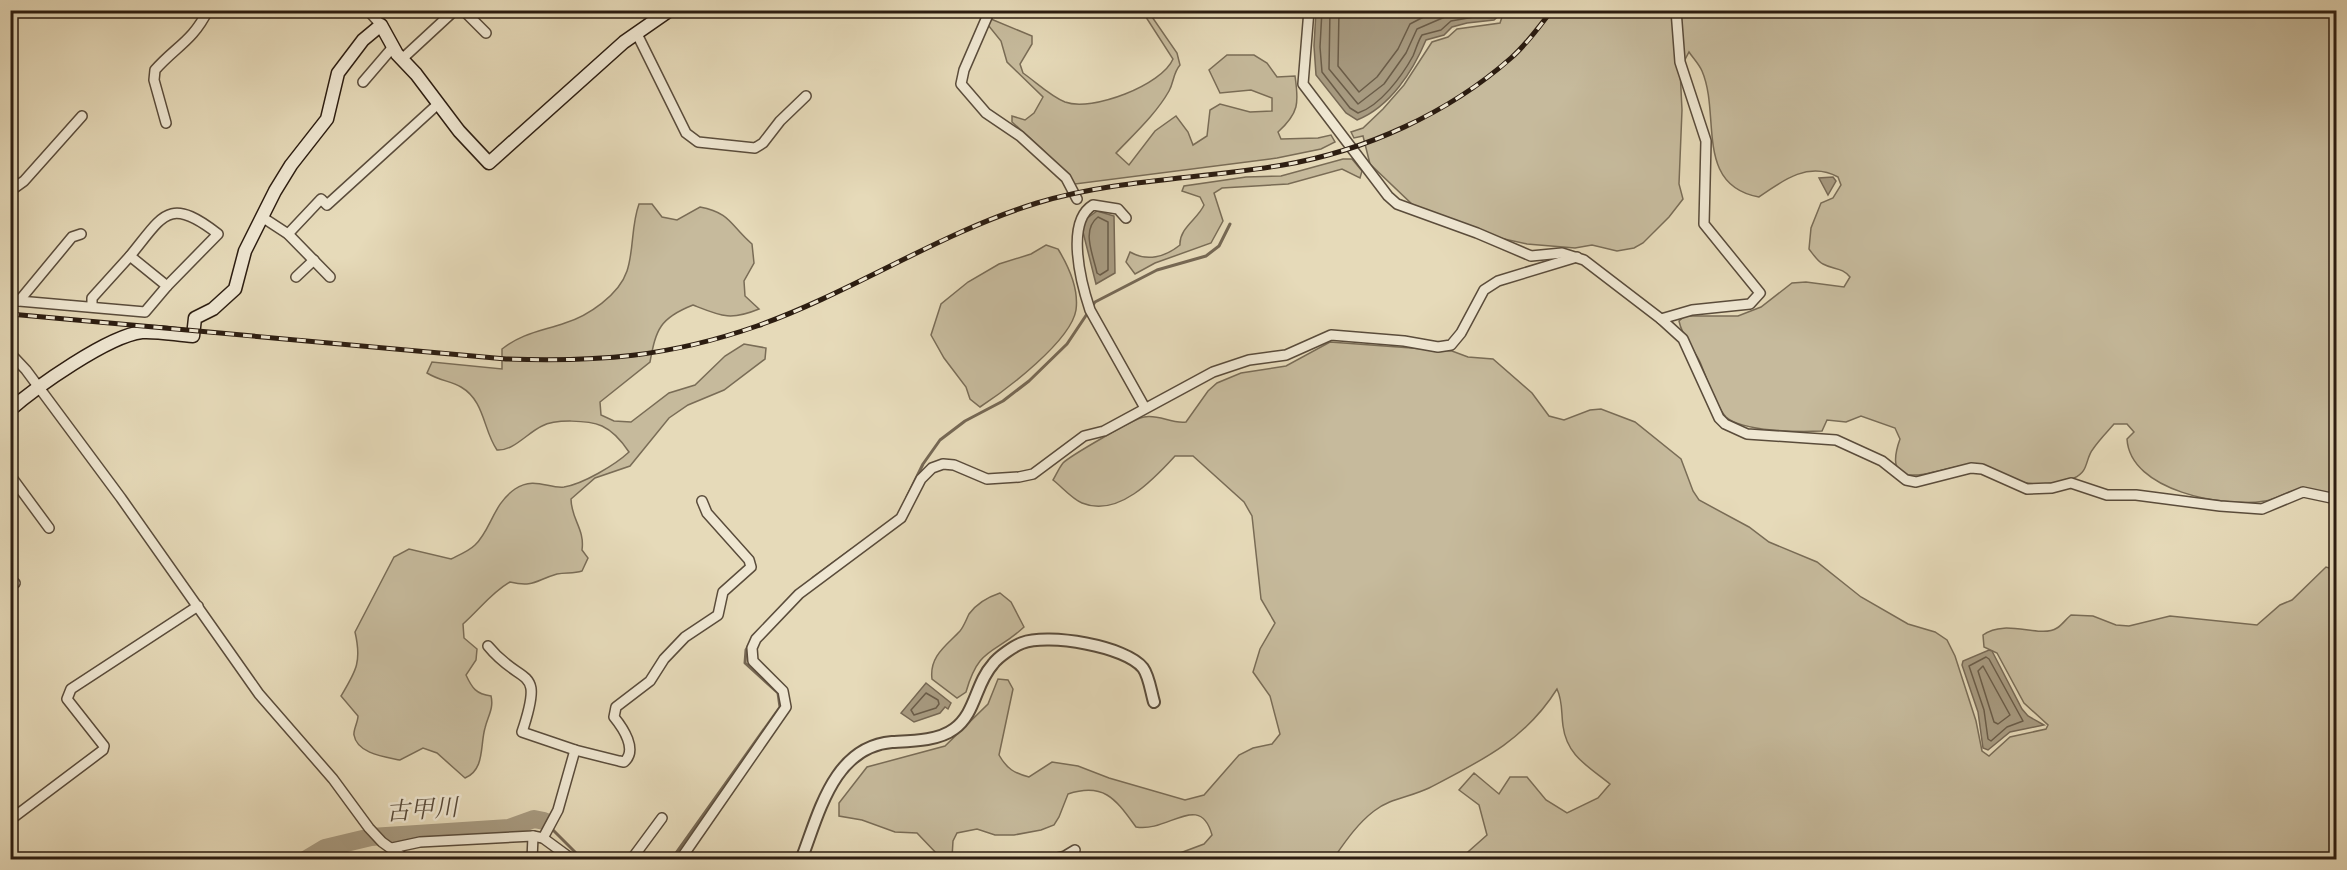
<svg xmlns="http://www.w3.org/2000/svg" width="2347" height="870" font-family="'IM FELL Double Pica','Noto Serif JP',serif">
  <rect width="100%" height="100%" fill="#e6dab9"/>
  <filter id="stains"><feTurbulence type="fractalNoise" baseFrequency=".00333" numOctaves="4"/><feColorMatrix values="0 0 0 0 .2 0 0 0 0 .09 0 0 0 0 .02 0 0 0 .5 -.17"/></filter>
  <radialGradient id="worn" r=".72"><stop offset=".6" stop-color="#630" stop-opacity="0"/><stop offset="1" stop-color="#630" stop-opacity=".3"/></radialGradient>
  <!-- green -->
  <g fill="#c6ba9c" stroke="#796c56" stroke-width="1.5">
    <path d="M1142,11h6l29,42 3,12c-7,8 -6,17 -11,26 -13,23 -35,43 -53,62l13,12 26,-34 21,-15 12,16 5,13 14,-9 3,-26 10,-6 30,8 22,-1v-13l-21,-8 -31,3 -11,-23 18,-15h27l13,8 10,14 18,-1c4,27 4,37 -17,56l3,7 37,-1 13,-3 4,7 -14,7 -44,9 -202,26 -33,-35 -30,-27v-6l13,4 9,-7 9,-16 -36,-35 -6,-21 -13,-16 3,-6 41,17v8l-12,20 3,9c13,9 27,23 42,29 27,10 97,-17 108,-43z"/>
    <path d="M1504,11h832v485c-11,-2 -25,-7 -36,-6 -12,0 -23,9 -35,11 -41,7 -135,-10 -138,-62l7,-7 -7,-8h-13c-7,8 -15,16 -21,25 -8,10 -4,23 -19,29 -22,7 -46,9 -68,-1 -9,-5 -18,-13 -29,-13 -28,-2 -100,39 -77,-25l-5,-11 -34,-12 -15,6 -19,-2 -5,11c-22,1 -79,1 -96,-14 -10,-10 -20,-41 -26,-55 -7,-14 -18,-25 -21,-41l6,-5h53l23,-9 31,-24 14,-1 38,5 6,-10c-8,-10 -16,-7 -27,-13 -5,-2 -10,-10 -14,-15l2,-21 10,-25 12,-5 8,-13 -3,-8c-29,-16 -55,3 -79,20 -65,-12 -38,-82 -57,-126 -3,-7 -9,-13 -13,-19l-9,17 2,41 -3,74 4,15 -14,18 -26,26 -9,5 -17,3 -25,-6 -17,3 -48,-4 -41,-9 -30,-14 -42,-15 -44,-42 -7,-28 -9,2 -3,-6 12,-4 20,-19 21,-24 28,-43 16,-5 9,-8 43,-6z"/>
    <path d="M1343,159h9l10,12 -2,7 -18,-9 -54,15 -66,4 -8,5 9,28 -12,22 -56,20 -20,11 -9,-12 4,-10c17,10 35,5 50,-7 -1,-17 18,-26 24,-40l-4,-8 -18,-6 2,-5 62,-9 35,-1z"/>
    <path d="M639,204h13l10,13 15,3 23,-13c31,6 30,18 52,37l2,19 -10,18 1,15 14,13c-29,12 -38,7 -66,-4 -33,13 -37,24 -43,57l-50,40 1,13 13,6 17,1 38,-29 26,-8 30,-29 19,-12 22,4 -1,11 -41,31 -36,15 -19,13 -39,48 -35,12 -24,21c0,20 14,30 11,51l6,8 -6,13c-9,3 -16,1 -25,3 -21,6 -23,14 -47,8 -19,11 -31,28 -47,42l1,14 13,11 -1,11 -10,15c6,13 10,19 25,21 3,12 -3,20 -6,32 -5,17 0,42 -20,50l-28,-25 -14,-5 -23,12c-14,-3 -43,-6 -46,-25 -1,-5 4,-13 4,-19l-17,-20c15,-25 21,-34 14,-64l39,-75 15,-8 42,10c8,-4 18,-8 24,-14 16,-15 18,-41 40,-56 19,-13 34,0 49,-2 19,-3 51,-22 65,-35 -6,-9 -16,-21 -27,-26 -14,-6 -47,-7 -60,0 -15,7 -28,25 -45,24 -14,-20 -12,-49 -36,-63 -10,-6 -21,-6 -34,-14l5,-11 70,7v-20c20,-16 40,-18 63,-26 23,-7 54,-28 62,-52 7,-21 4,-45 12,-67z"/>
    <path d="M1046,245l12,4c11,18 21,39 18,61 -5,31 -70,80 -96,97l-10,-8 -4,-12 -22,-29 -13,-23 10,-31 27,-22 31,-18 32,-10z"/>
    <path d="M1330,342l122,9 16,6 25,2 39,34 17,23 15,4 26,-10 11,-1 34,13 46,37 12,32 6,9 50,27 20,15 48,20 44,35 47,27 27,8 12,8 8,16 21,65 6,30 7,5 21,-19 36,-8 2,-4 -24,-22 -27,-50 -13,-6 -1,-12c23,-17 57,4 74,-7 5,-3 9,-9 14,-13l22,1 23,9 13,1 41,-10 87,9 23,-20 12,-5 34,-33 10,3v289h-876l27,-24 -8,-30 -20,-15 15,-17 25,21 11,-17h17l19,23 21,13 31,-15 12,-14c-22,-18 -43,-28 -47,-58 -2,-14 0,-24 -6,-37 -32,51 -76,72 -128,99 -18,9 -39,10 -55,23 -17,13 -29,31 -41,48h-169l40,-15 8,-9c-12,-44 -44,-2 -76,-8 -20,-27 -31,-45 -68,-33l-9,23 -5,8 -13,5 -27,5h-19l-18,-6 -20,4 -4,8 -1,17 -13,-2 -22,-23 -22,-1 -33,-12 -23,-4v-13l28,-36 78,-21 43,-42 10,-25 10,1 5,9 -14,66c8,14 15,18 30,22l23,-15 26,4 31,12 76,22 19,-5 35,-40 14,-7 19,-4 8,-10 -10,-38 -17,-24 7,-23 15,-26 -14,-24 -9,-83 -8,-14 -51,-46h-18c-21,23 -57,62 -93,47 -10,-4 -21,-17 -29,-23 3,-5 6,-12 10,-17 7,-7 72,-45 81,-46 15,-3 27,7 42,5l22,-31 9,-8 24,-10 45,-7z"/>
    <path d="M1000,593l11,9 13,25c-30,28 -45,19 -58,65l-9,6 -25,-19c-3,-23 15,-34 28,-48 4,-5 6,-11 9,-17 8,-11 19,-17 31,-21z"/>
  </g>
  <!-- water -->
  <g fill="#a79a80" stroke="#766854" stroke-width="1.5">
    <path d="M1500,11l1,3 -7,6 -27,3 -15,4 -8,8 -18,5c-13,31 -36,67 -69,80l-11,-7 -30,-38 -2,-29 2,-35z"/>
    <path d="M1833,177l3,4 -8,14 -9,-17z"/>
    <path d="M1097,211l17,5 1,57 -19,11 -14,-56 4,-9z"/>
    <path d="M1989,650l3,1 30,58 6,7 16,9 -34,7 -22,18 -5,-2 -5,-36 -16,-47 1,-4z"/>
    <path d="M926,683l25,20 -3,6 -3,-2 -5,6 -26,9 -13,-9z"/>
  </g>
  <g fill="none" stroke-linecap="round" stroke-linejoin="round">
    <!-- shore -->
    <g stroke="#6a5c48" stroke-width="1.5">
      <path d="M1322,10l-2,37 2,25 28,36 8,5c22,-7 44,-37 55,-57 3,-7 5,-15 9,-21l19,-5 10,-9 40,-7 3,-4"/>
      <path d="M1330,10l-1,59 29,35 26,-20 22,-31 11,-24 44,-19"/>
      <path d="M1339,10l-1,56 21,26 18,-15 21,-28 12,-25 27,-14"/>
      <path d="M1098,217l10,5v48l-8,5 -3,-2c-4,-19 -16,-43 1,-56z"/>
      <path d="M1986,657l3,2 34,62 -16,6 -16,14 -3,-2 -4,-29 -15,-44z"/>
      <path d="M1983,666l27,49 -12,9 -4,-2 -16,-51z"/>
      <path d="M926,693l12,7 1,4 -3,4 -22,7 -3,-5z"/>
    </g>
    <!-- stream -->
    <g stroke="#766854" stroke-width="3">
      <path d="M907,497l16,-33 17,-24 25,-19 38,-20 26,-20 38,-37 28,-42 62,-32 49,-14 13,-10 11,-22"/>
      <path d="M813,578l38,-28"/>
      <path d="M544,821l39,39"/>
      <path d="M671,860l109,-153 -2,-14 -33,-30 1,-13 9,-16"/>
    </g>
    <!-- river -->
    <path stroke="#a79a80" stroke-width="18" d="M305,860l20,-12 46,-11 138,-9 25,-9 10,2"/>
    <!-- minor casing -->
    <g stroke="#5a4c3b" stroke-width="12">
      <g id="minor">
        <path d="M368,10l13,15"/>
        <path d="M463,10l23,23"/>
        <path d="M990,10l-26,60 -3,14 25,29 34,23 46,42 11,21"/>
        <path d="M1309,10l-6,74 85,112 9,8 80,29 54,23 31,-3 22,7 77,59 22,20 36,79 6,6 22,10 89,6 46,21 24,19 10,2 55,-14 11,1 45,20 25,-1 19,-5 36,12h29l84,11 42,3 41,-17 33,7"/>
        <path d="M637,34l49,99 12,9 57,6 8,-5 17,-22 26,-25"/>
        <path d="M402,59l53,-49"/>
        <path d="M363,82l30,-35"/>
        <path d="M166,123l-12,-43 1,-10c20,-23 38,-29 53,-60"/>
        <path d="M10,191l14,-10 58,-65"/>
        <path d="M262,217l26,17 42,43"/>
        <path d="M1126,218l-8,-9 -25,-4c-28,17 -12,78 -3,105l55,98"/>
        <path d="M288,234l33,-35 6,6 111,-101"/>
        <path d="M130,256c33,-40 38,-61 88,-22l-51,52"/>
        <path d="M296,277l18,-17"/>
        <path d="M10,294l9,7 126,11 22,-26 -37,-30 -38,42v8"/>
        <path d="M19,301l53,-64 9,-3"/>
        <path d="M1661,319l31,-9 58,-6 10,-11 -56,-69 2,-83 -26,-79 -4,-52"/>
        <path d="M10,353l16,17 95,128 138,196 74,85 36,49 13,14 25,18"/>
        <path d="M10,475l39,53"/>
        <path d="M10,586l5,-3"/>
        <path d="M488,646c34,42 57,17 34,86l53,18"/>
        <path d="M10,820l93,-70 1,-4 -37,-47 4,-10 127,-83"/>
        <path d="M543,838l15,-28 17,-60 44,11 5,1c14,-12 -1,-34 -10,-45l2,-10 34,-26 14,-22 21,-22 33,-22 5,-23 28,-25 -2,-7 -42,-47 -5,-12"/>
        <path d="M392,848l28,-6 113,-6 10,2 30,22"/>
        <path d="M532,860l1,-24"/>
        <path d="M631,860l31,-42"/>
        <path d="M680,860l106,-153 -3,-16 -30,-30 -1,-13 4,-9 43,-45 102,-76 20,-39 11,-11 11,-4 11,1 33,14 32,-2 14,-3 51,-38 20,-5 109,-59 36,-12 37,-5 45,-20 73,6 34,6 13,-2 10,-12 23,-43 14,-9 79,-24"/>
        <path d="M1049,860l16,-4 10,-6"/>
      </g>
    </g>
    <!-- tertiary casing -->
    <g stroke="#5a4c3b" stroke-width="14">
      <path id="tertiary" d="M801,860c18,-46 32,-113 91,-118 19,-1 46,-1 62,-13 22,-16 21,-45 39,-65 5,-7 21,-18 29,-21 26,-10 104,3 121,25 6,8 8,24 11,34"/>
    </g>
    <!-- secondary casing -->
    <g stroke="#2c1d11" stroke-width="15">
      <path id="secondary" d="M10,410c26,-23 98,-74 132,-78 16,-1 35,3 51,4l2,-18 18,-9 22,-20 10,-38 30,-60 16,-26 36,-46 11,-46 25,-33 18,-15 16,29 19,20 43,57 30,32 135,-121 46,-32"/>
    </g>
    <!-- minor -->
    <use href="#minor" stroke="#efe7d2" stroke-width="9"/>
    <!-- tertiary -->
    <use href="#tertiary" stroke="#efe7d2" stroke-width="10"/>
    <!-- secondary -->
    <use href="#secondary" stroke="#efe7d2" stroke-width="12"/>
    <!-- rail casing -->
    <g stroke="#2c1d11" stroke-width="5">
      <path id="rail" d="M10,314l496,45c93,3 162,-2 251,-33 96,-34 182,-93 280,-123 79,-24 165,-24 246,-38 82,-14 166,-52 228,-107 16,-14 28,-31 41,-48"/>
    </g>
    <!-- rail -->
    <use href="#rail" stroke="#efe7d2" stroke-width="3" stroke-dasharray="9" stroke-linecap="butt"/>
  </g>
  <g text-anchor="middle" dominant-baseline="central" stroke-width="5" stroke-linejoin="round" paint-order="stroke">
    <!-- water labels -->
    <g font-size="24" font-style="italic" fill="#574938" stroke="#efe7d2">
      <text transform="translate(422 810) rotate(-4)">古甲川</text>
    </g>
  </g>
  <!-- margin -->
  <rect width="2347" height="870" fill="none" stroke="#e6dab9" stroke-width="36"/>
  <rect x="12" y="12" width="2323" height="846" fill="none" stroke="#2c1d11" stroke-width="3"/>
  <rect x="18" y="18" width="2311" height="834" fill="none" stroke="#2c1d11" stroke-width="1.5"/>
  <rect width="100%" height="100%" filter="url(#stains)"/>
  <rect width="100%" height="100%" fill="url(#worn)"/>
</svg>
